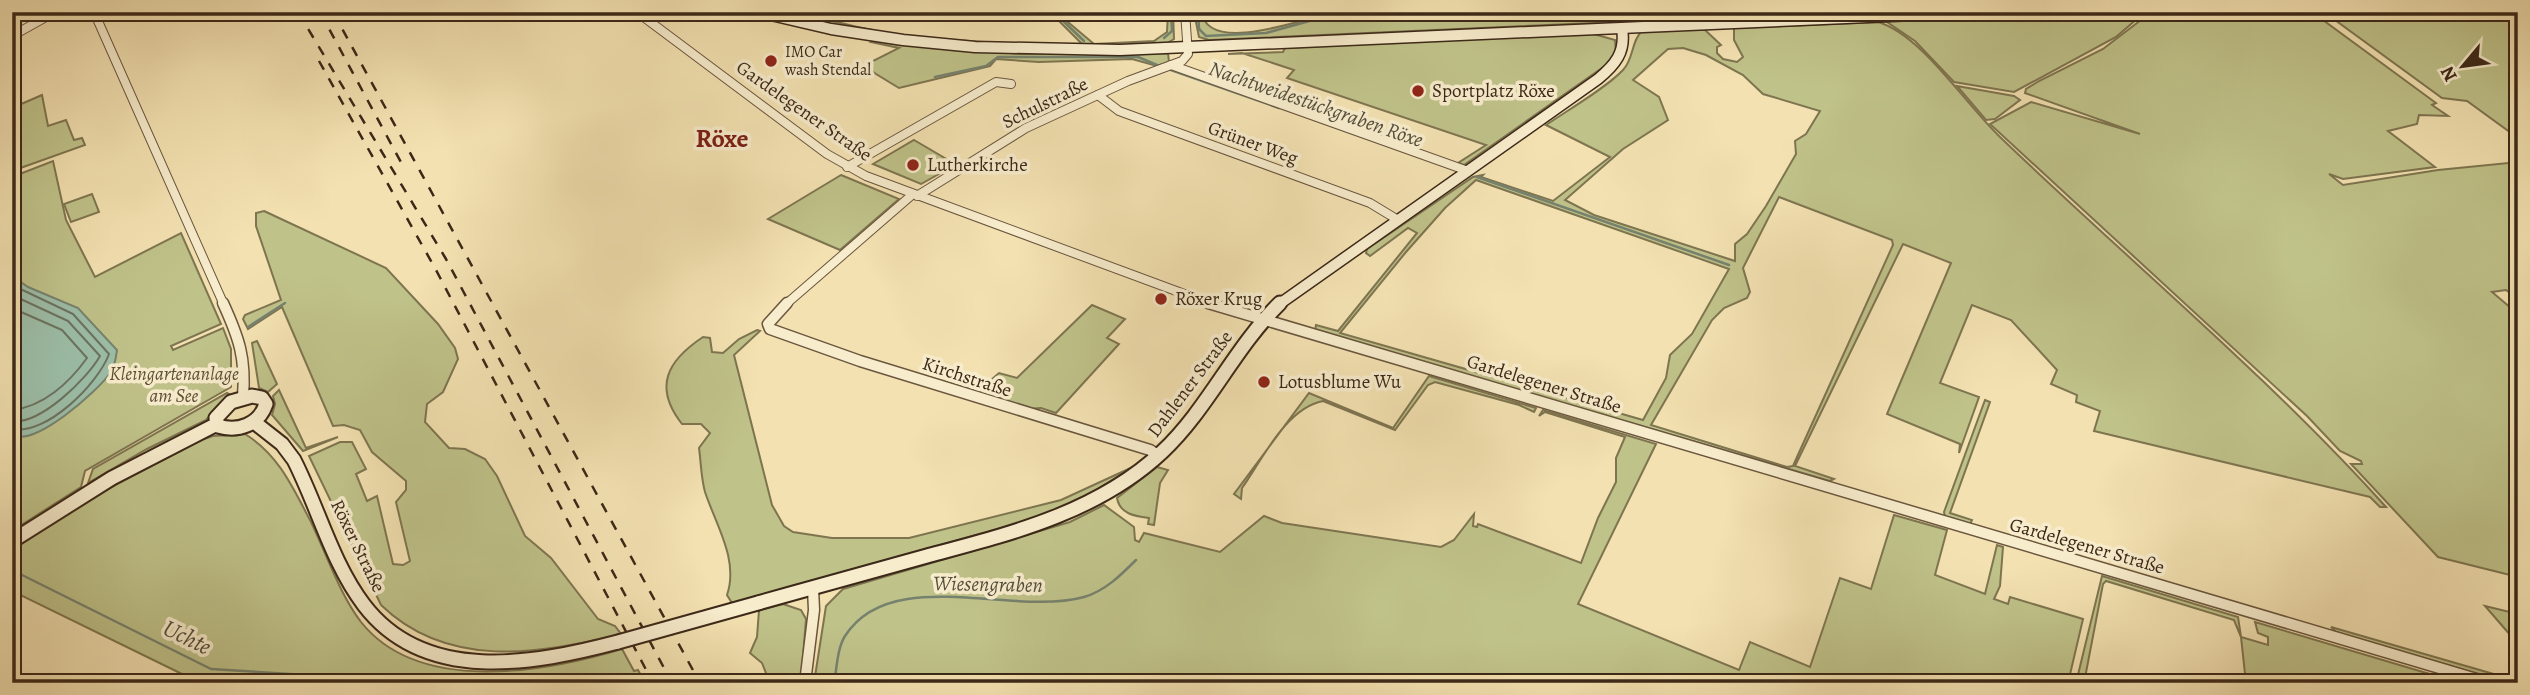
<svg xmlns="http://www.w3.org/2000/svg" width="2530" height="695" font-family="Alegreya,serif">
  <rect width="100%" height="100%" fill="#f3e1b1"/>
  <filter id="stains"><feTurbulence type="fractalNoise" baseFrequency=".00286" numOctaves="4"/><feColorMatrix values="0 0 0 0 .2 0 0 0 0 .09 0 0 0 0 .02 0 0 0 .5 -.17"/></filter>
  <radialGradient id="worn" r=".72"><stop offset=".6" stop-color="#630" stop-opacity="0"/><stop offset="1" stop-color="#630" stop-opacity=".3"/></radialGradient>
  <!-- green -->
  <g fill="#bfc289" stroke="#7e7550" stroke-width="2" fill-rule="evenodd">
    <path d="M771,12c39,0 78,15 117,21 65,9 130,11 195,12l-33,-33h6l38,32 60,-3 13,-9 1,-20h5l1,27 -7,4 -108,6 -179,-14z"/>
    <path d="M1194,12h8c5,45 110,4 132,0 34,-5 73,0 107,0 81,0 161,0 241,0l1,7 -474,21 -10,-3z"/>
    <path d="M2038,12h96l4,6 -22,19 -102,55 -60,-10 -39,-41 -31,-21z"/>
    <path d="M2138,12h174l124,91 -4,2 16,11 -29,-1 -2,9 -29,7 47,36 -92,12 -14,-5 14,11 95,-15 80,-8v137l-12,-9 -14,2 26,22v263l-80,-20 -87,-93h11l-1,-3 -21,-10 -33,-35 -317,-292 41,-22 109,32 -115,-41 1,-4 13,-8 64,-32 38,-29z"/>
    <path d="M2324,12h194v126l-51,-37 -25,-3z"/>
    <path d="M1878,22c44,13 87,82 122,115 128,123 266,237 386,370h-6l-10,-10 -276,-66 6,-20 -24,-9 1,-7 -26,-11 6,-14 -46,-50 -39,-15 -32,78 39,14 -20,56 1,-9 -73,-30 64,-151 -48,-19 -108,222 39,13 -4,2 -515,-150 1,-6 22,6 79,-98 -9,-5 -38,28 -4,-3 1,-4 106,-72 10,-2 -2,2 72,24 57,-44 -64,-32c22,-15 60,-37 77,-55 11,-11 8,-29 19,-39l62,-2 17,16 -4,2v6l6,6 14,3 6,-5 -9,-17v-12zM1683,48l23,7 37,20 20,19 57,17 -14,23 -11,7 1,13 -30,52 -19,28 -12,10v17l-141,-46 -29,-15 58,-51 45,-29 -9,-23 -26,-17 35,-31zM1476,180l253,89 -37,65 -22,21 -4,23 -23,42 -303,-87 66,-81 39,-44zM1779,197l113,43 1,5 -96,212 -4,9 -6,1 -136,-42 61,-105 12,-12 23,-10 3,-6 -7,-24z"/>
    <path d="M1590,33l25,7 1,12 -7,11 -145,102 -6,-2 28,-18 -199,-67 7,-8 -52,-17 -14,1 55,-2 2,-4z"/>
    <path d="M874,40l146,14 148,-1 1,9 -12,4 -25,-7 -93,3 -43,-3 -6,7 -91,22 -36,-22 36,-18 -28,-6z"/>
    <path d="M1957,86l57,10 6,4 -25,19 -9,1z"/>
    <path d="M42,95l6,31 18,-6 8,20 8,-2 3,7 -73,26v-63z"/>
    <path d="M914,140l41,24v1l-34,19 -48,-20z"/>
    <path d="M53,161l13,59 29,57 86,-44 40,91 -50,22 2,4 50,-22 8,21v38l-146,84 -4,16 -69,44v-354z"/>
    <path d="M841,175l58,24 -59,51 -72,-31z"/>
    <path d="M92,194l7,18 -28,10 -7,-18z"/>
    <path d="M264,211l122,57 52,56 17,24 3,11 -15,33 -16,12 -2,18 24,26 16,1 20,10 12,17 28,60 26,22 47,61 17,7 6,8c-82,21 -174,35 -240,-29l-72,-149 31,-14h12l14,27 -10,5 11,27 10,-5 16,68 10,1 7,-4 -14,-59 10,-12v-9l-34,-29 -12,-22 -16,-5 -11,1 -51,-119 -34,22 -5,-10 2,-4 36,-15 -25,-74v-13z"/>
    <path d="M1092,305l33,14 -18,19 12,6 -63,69 -15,-5 -15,1 -44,-14 3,-10 14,-12 18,5z"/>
    <path d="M757,330l3,1 -26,24 38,150 12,21 9,6 39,6h77l152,-38 74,-34 -73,45 -330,92 -5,-8c12,-35 -11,-70 -22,-103 -4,-14 -4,-30 -6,-44l11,-15 -9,-9h-19c-29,-37 -15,-63 21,-87l7,1 2,14 11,1 16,-14z"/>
    <path d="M257,341l20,43 -9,8 -9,-4 -7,-45z"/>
    <path d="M1429,376l107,32 -2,4 -15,-7 -84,-23 -7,3 -33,45 -72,-29c-37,7 -61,59 -81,87l-1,11 -7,-5 75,-101 84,35z"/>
    <path d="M279,390l27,58 32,-11 -35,14 -31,-36 3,-11 -2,-8z"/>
    <path d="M227,393l2,1 -23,26 -59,29 -59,34 5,-14z"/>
    <path d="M1985,400l5,2 -40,111 22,7 -2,4 -25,-7 -1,-5z"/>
    <path d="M1543,410l113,34 -78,160 161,66 11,-28 60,25 30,-89 31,11 23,-74 53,15 -12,45 50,19 12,-49 6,2 -3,39 -6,13 14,5 2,-7 73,22 -15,64h-1254l12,-77 17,-17 227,-67 34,-17 30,22 1,13 4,2 5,-9 76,19 44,-36 18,7 159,24 13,-7 20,-26 -1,12 4,1 1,-3 103,39 17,-45 18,-36v-24l9,-21 -80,-25 -6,4z"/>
    <path d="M245,434c34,21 48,54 66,88 16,33 28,71 50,100 58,73 184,50 261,27l12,22 4,-1 7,13 -437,-1 -24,-7 -172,-84v-42l90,-57 99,-52 12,-4z"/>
    <path d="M1157,467l11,3 -8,13 -6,42 -6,-1 1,-6c-15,-2 -29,-4 -32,-20z"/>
    <path d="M2102,576l136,41 3,20 27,8v-8l-10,-4 -3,-11 205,61h-214l-5,-46 -7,-17 -128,-39 -3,3 -19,99h-8z"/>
    <path d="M783,604l18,6 5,9 -5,64h-31l-8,-20 -12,-10 7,-16 2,-27z"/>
    <path d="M2485,606l33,8v30z"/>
    <path d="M2331,627l187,54v2h-10l-172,-51z"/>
  </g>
  <!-- water -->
  <path fill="#9cbea8" stroke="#76826e" stroke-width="2" d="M12,276l16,11 50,21 39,42c-1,7 -2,16 -6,22 -12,18 -79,78 -99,62z"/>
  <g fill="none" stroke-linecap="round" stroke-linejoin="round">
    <!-- shore -->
    <g stroke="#6c7360" stroke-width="2">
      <path d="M12,285l61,29 36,40c-11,30 -63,82 -97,75"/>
      <path d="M12,295l56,26 32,35c-13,23 -60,69 -88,65"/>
      <path d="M12,308l50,22 25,28c-18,25 -44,49 -75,52"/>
    </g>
    <!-- stream -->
    <g stroke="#76826e" stroke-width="2.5">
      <path d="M1054,12l30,29"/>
      <path d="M1171,12l1,19"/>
      <path d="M1198,12l1,17"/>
      <path d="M1199,29l7,7 60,-3 65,-18 26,-3"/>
      <path d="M1164,38l8,-7"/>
      <path d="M1138,57l19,8"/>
      <path d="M1168,69l111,39"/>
      <path d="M935,77l51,-11 12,-9h140"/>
      <path d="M1477,177l252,88"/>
      <path d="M248,327l37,-24"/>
      <path d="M12,570l199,99 126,8 24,6"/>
      <path d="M834,683c3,-15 3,-34 11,-47 46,-72 168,-19 239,-39 21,-6 37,-22 52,-37"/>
    </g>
    <!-- street-far1 casing -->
    <g stroke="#6a563e" stroke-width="10">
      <g id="street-far1">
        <path d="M94,12l130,293"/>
        <path d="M637,12l190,142 39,22 348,129"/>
        <path d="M12,36l43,-24"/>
        <path d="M1171,65l297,106"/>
        <path d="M1098,95l21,16 251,92 28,17"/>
        <path d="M847,167l149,-85 15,2"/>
        <path d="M917,196l109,-68 102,-47 54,-20 6,-7 -3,-42"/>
        <path d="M785,305l128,-111"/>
      </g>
    </g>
    <!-- street casing -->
    <g stroke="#6a563e" stroke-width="13">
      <g id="street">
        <path d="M223,303c16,35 23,55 20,94"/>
        <path d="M787,303l-19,21 2,5 90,32 290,89 9,6"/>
        <path d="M1208,303l1282,380"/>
        <path d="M805,683l9,-73 -1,-22"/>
      </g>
    </g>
    <!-- secondary-far1 casing -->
    <g stroke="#3c2818" stroke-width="13">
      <g id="secondary-far1">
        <path d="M758,12l73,17 72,11 72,7 145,3 862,-38"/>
        <path d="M1278,305l320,-226c17,-14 28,-27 24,-50"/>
      </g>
    </g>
    <!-- secondary casing -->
    <g stroke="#3c2818" stroke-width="17">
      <g id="secondary">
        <path d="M252,396l10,2 4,6c-7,21 -28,28 -48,22l-2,-8 15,-16z"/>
        <path d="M254,422l28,22 12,16c24,47 38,103 70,145 61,80 170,59 254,37"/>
        <path d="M12,541l100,-63 105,-54"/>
        <path d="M758,603c56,-16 112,-31 169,-47 82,-22 170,-43 235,-104 46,-43 72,-104 118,-149"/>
      </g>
    </g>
    <!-- street-far1 -->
    <use href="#street-far1" stroke="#f7eccc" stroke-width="8"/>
    <!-- street -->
    <use href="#street" stroke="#f7eccc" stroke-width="10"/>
    <!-- secondary-far1 -->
    <use href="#secondary-far1" stroke="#f7eccc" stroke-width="10"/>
    <!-- secondary -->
    <use href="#secondary" stroke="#f7eccc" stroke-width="13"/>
    <!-- rail -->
    <g stroke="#3c2818" stroke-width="2.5" stroke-dasharray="10 10" stroke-linecap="butt">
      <path d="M298,12l148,247 226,424"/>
      <path d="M320,12l83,154"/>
      <path d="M333,12l367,671"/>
      <path d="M319,61l117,209 217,413"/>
    </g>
    <!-- secondary-bridge casing -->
    <g stroke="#3c2818" stroke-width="17" stroke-linecap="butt">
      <path id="secondary-bridge" d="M618,642l140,-39"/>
    </g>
    <!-- secondary-bridge -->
    <use href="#secondary-bridge" stroke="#f7eccc" stroke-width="13"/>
  </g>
  <!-- markers -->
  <g fill="#8f2418" stroke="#f7eccc" stroke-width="2.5">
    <circle cx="771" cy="61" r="7"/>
    <circle cx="1418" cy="91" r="7"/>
    <circle cx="913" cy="165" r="7"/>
    <circle cx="1161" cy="299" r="7"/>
    <circle cx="1264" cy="382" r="7"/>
  </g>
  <g text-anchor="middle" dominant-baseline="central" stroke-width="7" stroke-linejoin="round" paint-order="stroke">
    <!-- far-poi labels -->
    <g font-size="16" fill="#3c2818" stroke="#f7eccc" text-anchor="start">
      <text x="785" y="52">IMO Car<tspan x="785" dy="18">wash Stendal</tspan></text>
    </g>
    <!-- poi labels -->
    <g font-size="19" fill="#3c2818" stroke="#f7eccc" text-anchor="start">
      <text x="1432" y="91">Sportplatz Röxe</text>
      <text x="927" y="165">Lutherkirche</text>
      <text x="1175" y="299">Röxer Krug</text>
      <text x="1278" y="382">Lotusblume Wu</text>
    </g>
    <!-- street labels -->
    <g font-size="19" fill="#3c2818" stroke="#f7eccc">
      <text transform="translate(1045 103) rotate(-26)">Schulstraße</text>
      <text transform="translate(804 111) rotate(35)">Gardelegener Straße</text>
      <text transform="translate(1253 143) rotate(20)">Grüner Weg</text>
      <text transform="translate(967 377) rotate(18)">Kirchstraße</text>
      <text transform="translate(1190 384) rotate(-53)">Dahlener Straße</text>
      <text transform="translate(1544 384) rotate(17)">Gardelegener Straße</text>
      <text transform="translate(358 546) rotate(64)">Röxer Straße</text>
      <text transform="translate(2087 546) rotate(16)">Gardelegener Straße</text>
    </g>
    <!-- park labels -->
    <g font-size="19" font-style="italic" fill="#5d4e34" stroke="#f7eccc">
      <text x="174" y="374">Kleingartenanlage<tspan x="174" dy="22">am See</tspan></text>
    </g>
    <!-- water labels -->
    <g font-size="21" font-style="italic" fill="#544e3c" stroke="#f7eccc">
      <text transform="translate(1316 104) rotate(19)">Nachtweidestückgraben Röxe</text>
      <text transform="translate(988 584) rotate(1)">Wiesengraben</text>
    </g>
    <!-- near-water labels -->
    <g font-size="24" font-style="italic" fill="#544e3c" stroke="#f7eccc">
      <text transform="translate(187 637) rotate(26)">Uchte</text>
    </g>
    <!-- district labels -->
    <g font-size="26" font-weight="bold" fill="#7a1f14" stroke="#f7eccc">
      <text x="722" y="138">Röxe</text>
    </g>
  </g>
  <!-- margin -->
  <rect width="2530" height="695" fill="none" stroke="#f3e1b1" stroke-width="42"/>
  <rect x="14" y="14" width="2502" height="667" fill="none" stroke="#3c2818" stroke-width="3.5"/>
  <rect x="21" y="21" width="2488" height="653" fill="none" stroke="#3c2818" stroke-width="2"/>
  <!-- north arrow -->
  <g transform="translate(2463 66) rotate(241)" stroke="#f7eccc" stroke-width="5" paint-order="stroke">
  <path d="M0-5L12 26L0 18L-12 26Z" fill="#3c2818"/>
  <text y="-10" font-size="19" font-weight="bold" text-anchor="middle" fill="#3c2818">N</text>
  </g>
  <rect width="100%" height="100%" filter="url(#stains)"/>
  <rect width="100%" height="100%" fill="url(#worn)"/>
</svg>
